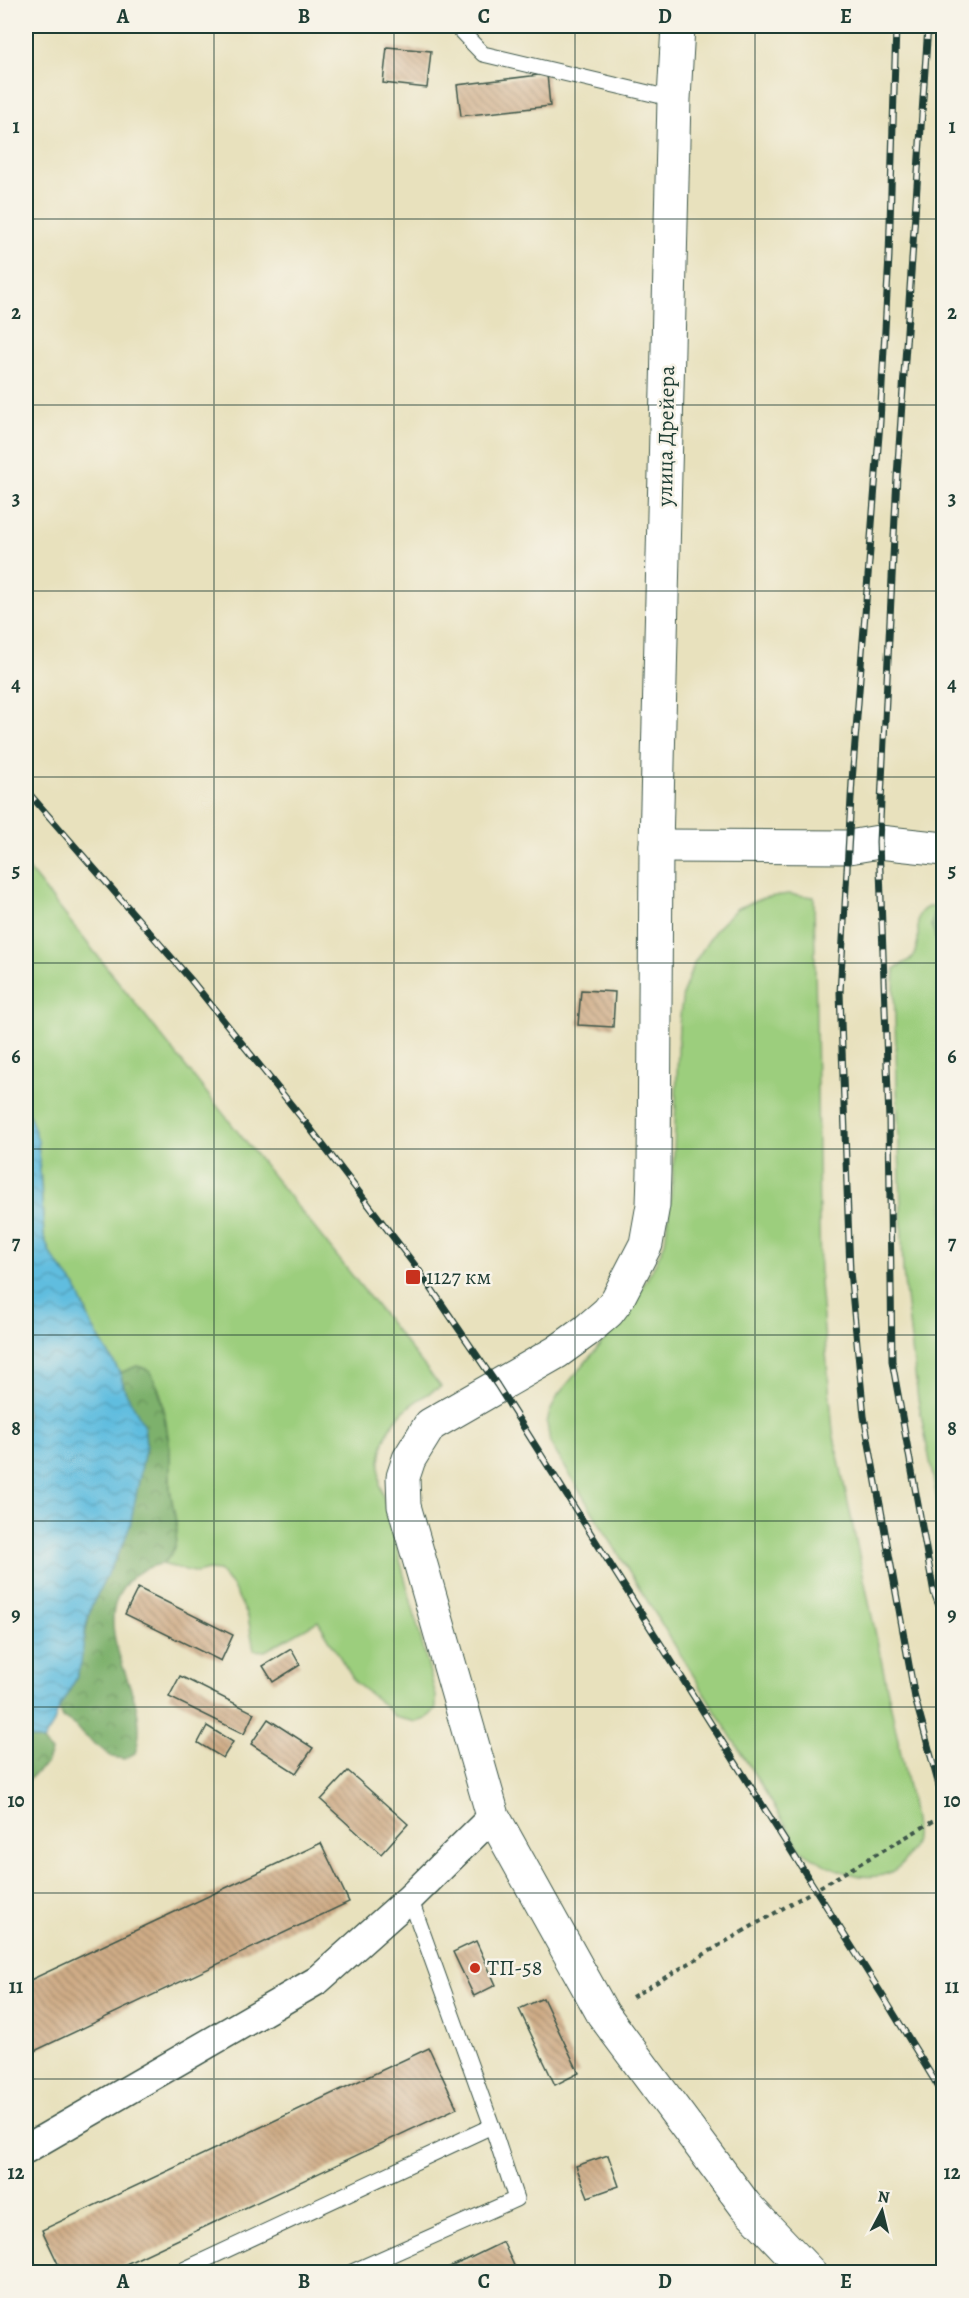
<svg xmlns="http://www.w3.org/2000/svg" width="969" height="2298" font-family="Alegreya,serif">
  <defs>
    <pattern id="forest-crowns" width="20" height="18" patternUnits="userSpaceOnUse" patternTransform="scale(1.5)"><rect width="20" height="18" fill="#7db16c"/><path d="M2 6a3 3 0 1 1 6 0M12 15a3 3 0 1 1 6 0" fill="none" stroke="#66915a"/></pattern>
    <pattern id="water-waves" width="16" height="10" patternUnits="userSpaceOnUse" patternTransform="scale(1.5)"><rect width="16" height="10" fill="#61bddf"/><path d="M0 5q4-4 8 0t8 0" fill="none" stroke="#4f9bb6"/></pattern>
    <pattern id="building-back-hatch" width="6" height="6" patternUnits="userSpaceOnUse" patternTransform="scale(1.5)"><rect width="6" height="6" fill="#cfac86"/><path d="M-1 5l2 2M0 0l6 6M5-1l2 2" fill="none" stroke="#a78d6e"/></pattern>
  </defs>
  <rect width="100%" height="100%" fill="#f7f3e8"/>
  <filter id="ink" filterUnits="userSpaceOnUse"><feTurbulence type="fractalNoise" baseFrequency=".0167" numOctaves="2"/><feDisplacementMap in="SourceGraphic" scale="12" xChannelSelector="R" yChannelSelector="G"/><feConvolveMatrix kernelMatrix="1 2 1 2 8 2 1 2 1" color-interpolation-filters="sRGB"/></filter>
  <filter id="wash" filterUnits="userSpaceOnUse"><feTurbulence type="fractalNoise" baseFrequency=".008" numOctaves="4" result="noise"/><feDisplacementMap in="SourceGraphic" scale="24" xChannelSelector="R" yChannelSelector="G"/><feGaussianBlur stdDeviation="1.35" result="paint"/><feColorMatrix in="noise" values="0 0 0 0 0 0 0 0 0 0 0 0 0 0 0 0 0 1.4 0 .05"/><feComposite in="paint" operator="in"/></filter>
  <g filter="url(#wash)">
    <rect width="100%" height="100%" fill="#e8e1bd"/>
    <!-- grass -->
    <g fill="#9cce7d" stroke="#5e8658" stroke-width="1.5">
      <path d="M26,866l415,521c-44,21 -65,46 -61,97l56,212v13l-10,10 -10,3 -22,-5 -8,-10 -31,-25 -37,-61 -53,30 -11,-1 -6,-33 -15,-30 -14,-16 -11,-1 -11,3 -35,-9 8,-8 5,-13 2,-13 -7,-42v-39l-4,-27 -5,-28 -11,-24 -13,-4 -17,7 -28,-47 -8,-21 -33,-50 -7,-18 -3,-60 -15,-72z"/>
      <path d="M788,894l26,3 6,387 13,148 79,374c1,10 4,22 3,32 0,6 -6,16 -9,21 -26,35 -77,10 -105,-9l-251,-407 -3,-20 2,-9 9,-19 69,-82 25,-43 13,-27 8,-66 6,-153 4,-31 11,-30 22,-34 20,-20 27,-11z"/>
      <path d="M928,907h15l-10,7 2,24 9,13 -1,578 -25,-130 -15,-127 -9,-284 1,-20 18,-10c2,-6 5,-13 5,-20 1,-14 -5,-24 10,-31z"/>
    </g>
    <!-- forest -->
    <g fill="url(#forest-crowns)" stroke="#4e7750" stroke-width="1.5">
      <path d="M943,909v42l-12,-25 2,-12z"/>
      <path d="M137,1366l13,4c11,21 14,42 17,65 1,5 3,9 3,14 1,13 -1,27 0,41 3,21 14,47 -1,67 -6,8 -11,7 -19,10 -21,7 -35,27 -37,48 -3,48 39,90 22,138l-11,6 -12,-2 -28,-22 -7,-8 -14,-9 -4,-10 17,-29 15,-72 33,-65 22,-97 -2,-19 -19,-35 -5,-18z"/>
      <path d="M30,1738l13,3 8,11 -5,12 -20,18v-42z"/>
    </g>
    <!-- water -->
    <path fill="url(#water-waves)" stroke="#407d8a" stroke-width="1.5" d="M26,1105l12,35 6,97 7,18 25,32 16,39 28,47 5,18 19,34 2,20 -16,81 -6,16 -33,65 -5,19 -5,37 -5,16 -17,29 -6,17 -10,16 -13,-3 -4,2z"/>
    <g id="blocks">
      <!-- building -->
      <g fill="url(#building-back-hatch)">
        <path d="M387,47l44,4 -4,37 -44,-5z"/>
        <path d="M547,74l3,32 -89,10 -4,-31z"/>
        <path d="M581,990l34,2 -2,35 -35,-2z"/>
        <path d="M138,1588l95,47 -12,26 -96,-47z"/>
        <path d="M291,1649l9,16 -27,17 -10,-16z"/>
        <path d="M180,1676l74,37 -10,21 -75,-37z"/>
        <path d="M268,1719l45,29 -17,25 -45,-29z"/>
        <path d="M207,1726l26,16 -10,16 -25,-15z"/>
        <path d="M348,1771l60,53 -27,30 -60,-54z"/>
        <path d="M321,1843l28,59 -323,153v-73z"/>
        <path d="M476,1941l20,44 -22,11 -21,-44z"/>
        <path d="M543,1998l36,75 -24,12 -36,-76z"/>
        <path d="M429,2048l28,60 -348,164h-47l-20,-42z"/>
        <path d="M608,2155l11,31 -31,11 -12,-31z"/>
        <path d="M503,2242l14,30h-79l28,-12z"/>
      </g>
    </g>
  </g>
  <g filter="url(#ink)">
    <use href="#blocks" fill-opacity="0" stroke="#3d5649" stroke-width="1.5"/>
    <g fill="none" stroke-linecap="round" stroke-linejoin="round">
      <!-- lane casing -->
      <g stroke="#3d5649" stroke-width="17">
        <g id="lane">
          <path d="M456,26l27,28 191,45"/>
          <path d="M26,2261l4,11"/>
          <path d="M179,2272l313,-146"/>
          <path d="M352,2272l164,-73 -24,-73 -82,-228"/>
        </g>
      </g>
      <!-- street casing -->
      <g stroke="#3d5649" stroke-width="31">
        <path id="street" d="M26,2149l292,-169 92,-82 83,-82"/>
      </g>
      <!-- secondary casing -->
      <g stroke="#3d5649" stroke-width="35">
        <g id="secondary">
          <path d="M678,26l-4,73 -18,747 -2,326 -1,33 -7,39 -29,56 -9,12 -22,19 -29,21 -127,73 -21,34 -6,18 1,29 89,310 110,198 142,191 64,67"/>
          <path d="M656,846l193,1 30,-5 65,7"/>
        </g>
      </g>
      <!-- path -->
      <path stroke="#3d5649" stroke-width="4" stroke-dasharray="4.5 4.5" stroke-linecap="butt" d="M632,1997l110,-65"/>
      <!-- lane -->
      <use href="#lane" stroke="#fff" stroke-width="15"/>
      <!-- street -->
      <use href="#street" stroke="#fff" stroke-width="28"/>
      <!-- secondary -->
      <use href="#secondary" stroke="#fff" stroke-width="33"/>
      <!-- rail casing -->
      <g stroke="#1f3d34" stroke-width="7">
        <g id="rail">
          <path d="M896,26l-7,230 -9,166 -28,359 -12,212 10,278 14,145 51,282 29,106"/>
          <path d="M928,26l-31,450 -18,366 10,278 3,241 42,232 10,25"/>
          <path d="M26,790l165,190 118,147 111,145 77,113 389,616 58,95"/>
        </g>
      </g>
      <!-- rail -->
      <use href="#rail" stroke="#f7f3e8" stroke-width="4.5" stroke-dasharray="14" stroke-linecap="butt"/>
      <!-- path-bridge -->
      <path stroke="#3d5649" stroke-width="4" stroke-dasharray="4.5 4.5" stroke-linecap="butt" d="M742,1932l202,-117"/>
    </g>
  </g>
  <!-- grid -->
  <path fill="none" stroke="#1f3d34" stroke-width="1.5" stroke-opacity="0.55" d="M214,26v2246M394,26v2246M575,26v2246M755,26v2246M26,219h918M26,405h918M26,591h918M26,777h918M26,963h918M26,1149h918M26,1335h918M26,1521h918M26,1707h918M26,1893h918M26,2079h918"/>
  <!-- markers -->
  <g fill="#c8321e" stroke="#f7f3e8" stroke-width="2">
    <rect x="405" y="1269" width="16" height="16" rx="3"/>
    <circle cx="475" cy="1968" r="6"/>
  </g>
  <g text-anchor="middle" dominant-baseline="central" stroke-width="5" stroke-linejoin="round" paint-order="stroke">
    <!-- street labels -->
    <g font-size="22" fill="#1f3d34" stroke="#f7f3e8">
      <text transform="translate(666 436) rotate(-89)">улица Дрейера</text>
    </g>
    <!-- poi labels -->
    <g font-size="22" fill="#1f3d34" stroke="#f7f3e8" text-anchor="start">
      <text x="426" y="1277">1127 км</text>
      <text x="487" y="1968">ТП-58</text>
    </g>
  </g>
  <!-- margin -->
  <rect width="969" height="2298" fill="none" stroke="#f7f3e8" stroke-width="66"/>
  <!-- north arrow -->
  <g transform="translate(882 2211) rotate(7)" stroke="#f7f3e8" stroke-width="4.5" paint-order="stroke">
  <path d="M0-4.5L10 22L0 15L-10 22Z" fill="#1f3d34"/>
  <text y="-9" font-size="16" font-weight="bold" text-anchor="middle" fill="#1f3d34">N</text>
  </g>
  <rect x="33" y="33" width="903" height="2232" fill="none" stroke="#1f3d34" stroke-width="2"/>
  <g font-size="20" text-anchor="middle" font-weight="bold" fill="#1f3d34">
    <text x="123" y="23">A</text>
    <text x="304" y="23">B</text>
    <text x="484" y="23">C</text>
    <text x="665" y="23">D</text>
    <text x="846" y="23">E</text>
    <text x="16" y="133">1</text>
    <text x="952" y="133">1</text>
    <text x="16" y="319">2</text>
    <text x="952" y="319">2</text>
    <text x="16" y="505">3</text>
    <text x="952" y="505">3</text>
    <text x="16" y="691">4</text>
    <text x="952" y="691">4</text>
    <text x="16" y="877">5</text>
    <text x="952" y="877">5</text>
    <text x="16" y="1063">6</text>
    <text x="952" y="1063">6</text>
    <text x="16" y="1249">7</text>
    <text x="952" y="1249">7</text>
    <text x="16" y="1435">8</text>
    <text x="952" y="1435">8</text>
    <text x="16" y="1621">9</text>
    <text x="952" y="1621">9</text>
    <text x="16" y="1807">10</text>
    <text x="952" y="1807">10</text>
    <text x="16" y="1993">11</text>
    <text x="952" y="1993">11</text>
    <text x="16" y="2179">12</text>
    <text x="952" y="2179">12</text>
    <text x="123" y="2288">A</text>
    <text x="304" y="2288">B</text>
    <text x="484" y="2288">C</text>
    <text x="665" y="2288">D</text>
    <text x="846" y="2288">E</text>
  </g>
</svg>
